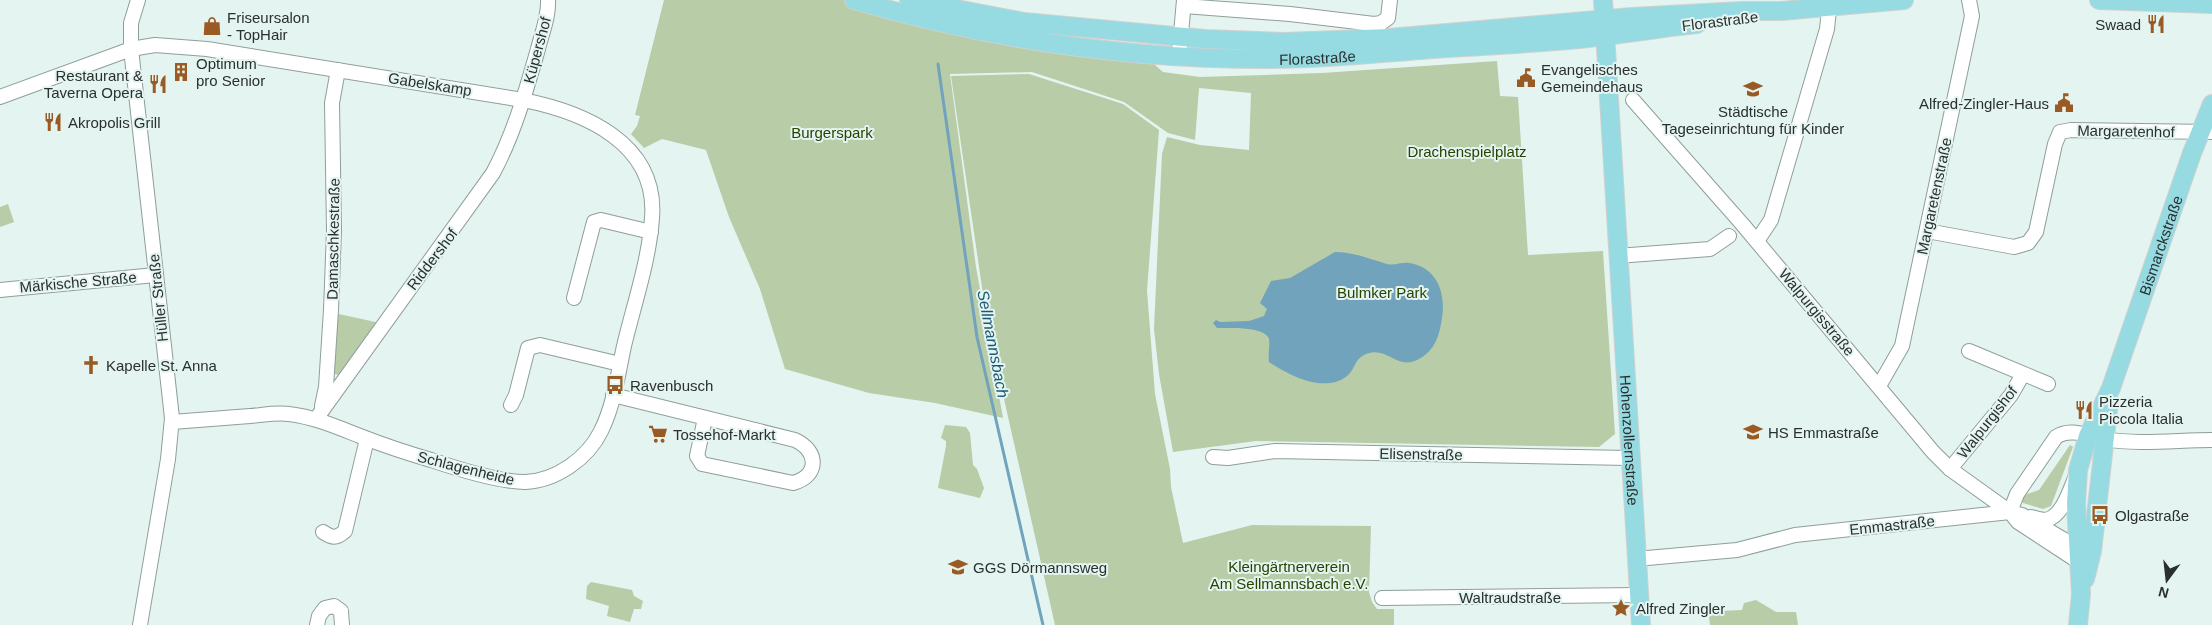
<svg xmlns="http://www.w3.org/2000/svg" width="2212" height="625" font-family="Arial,sans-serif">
  <rect width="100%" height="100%" fill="#e4f4f0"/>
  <!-- green -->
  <g fill="#b7cca7">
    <path d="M664,0h225l-2,19c89,21 177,36 267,45l9,8 37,5 122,-4 175,-12 3,35 18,1 10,158 75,-4 12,183 -16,13 -343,-6 -83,11 -14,-78 -5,-45 8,-175 5,-17 33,8 49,5 2,-57 -52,-5 -4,52 -27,-7 -44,-31 -92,-30 -82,2 26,193 27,151 -68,-15 -66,-10 -84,-24 -25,-80 -31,-72 -23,-67 -44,-11 -18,9 -13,-14 6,-8 3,-10 -5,-1z"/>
    <path d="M1029,74l94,30 36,26 -12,161 8,103 15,75 1,18 12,56 69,-18 119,1 -2,66 3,10 5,7h17v16h-339l-67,-297 -37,-252z"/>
    <path d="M8,204l6,18 -14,5v-20z"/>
    <path d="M334,313l46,10 -40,53 -7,-3z"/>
    <path d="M945,425l21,2 4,6 3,32 4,4 7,19 -4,10 -42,-10 8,-42v-5l-5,-3z"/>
    <path d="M2070,445l3,2 -22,59 -8,3 -20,-6 -2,-7 18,-6z"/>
    <path d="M591,582l41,8 2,6 9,5 -2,8h-7l-4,13 -23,-6 2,-10 -23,-7 1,-13z"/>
    <path d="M1756,600l20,12h20l2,13h-88l-1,-8 12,-6 21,-1 2,-7z"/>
  </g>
  <!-- water -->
  <path fill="#71a3bd" d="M1335,252c19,0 34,7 52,12 7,2 15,-2 22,-1 28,4 37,30 33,55 -2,13 -5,28 -17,37 -27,21 -35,-10 -59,-1 -12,5 -11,16 -19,22 -23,18 -58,-1 -78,-14 -1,-7 1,-20 0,-23 -3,-13 -41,-11 -52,-11l-4,-5 3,-3 4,2 29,-1 15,-5 3,-7 -7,-6 11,-22 19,-3z"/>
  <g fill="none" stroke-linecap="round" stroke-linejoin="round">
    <!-- stream -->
    <path stroke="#71a3bd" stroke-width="3" d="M938,64l39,273 66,288"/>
    <!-- minor casing -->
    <g stroke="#8f9e9a" stroke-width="16">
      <g id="minor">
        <path d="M138,0l-7,23v26l41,369 -4,41 -28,166"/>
        <path d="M1184,6l106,8 84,10 7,-1 7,-5 2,-18"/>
        <path d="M1179,56l5,-56"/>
        <path d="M0,97l131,-48 24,-4 52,4 316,51c61,12 135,43 129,118 -3,43 -18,86 -28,128 -6,28 -10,59 -23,85 -13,27 -45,50 -76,51 -25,0 -70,-14 -94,-22 -24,-7 -48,-15 -71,-24 -23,-9 -46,-19 -71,-22 -12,-2 -26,1 -39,2 -26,2 -52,4 -78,6"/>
        <path d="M1633,100l110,125 190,227 17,17 60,43 8,10 61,40 6,2"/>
        <path d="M1927,231l87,16 14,-4 8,-11 19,-88 5,-12 11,-2 141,2"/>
        <path d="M1757,241l14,-21 56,-191 3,-29"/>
        <path d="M1617,256l93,-7 19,-13"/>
        <path d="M0,290l155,-15"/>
        <path d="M574,298l20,-76 7,-2 50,12"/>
        <path d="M1969,351l79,33"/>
        <path d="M1879,386l23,-40 70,-330 -3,-16"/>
        <path d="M613,395l182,45c24,11 24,36 -2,43l-91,-19 -5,-8 8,-38"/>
        <path d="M511,405l5,-10 12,-47 12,-3 80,19"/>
        <path d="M322,406l4,-19 5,-77 3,-79 -2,-128 6,-33"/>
        <path d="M316,419l177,-246c21,-39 33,-82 45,-124 4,-16 11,-33 10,-49"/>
        <path d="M1213,457l15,1 47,-7 354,7"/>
        <path d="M1950,469l61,-74 12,-21"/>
        <path d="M2010,512l7,-18 39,-57c14,-10 32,-1 48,2 34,6 73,1 108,1"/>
        <path d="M2031,517c4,1 11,3 15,3 16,-3 24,-30 29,-42"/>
        <path d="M323,532c9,6 13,7 22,-1l22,-92"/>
        <path d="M1636,559l101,-9 58,-15 215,-23 12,3 56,33 7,1"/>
        <path d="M1382,598l257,-3"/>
        <path d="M317,625l2,-9 6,-8 9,-2 7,5 1,14"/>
      </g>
    </g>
    <!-- major casing -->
    <g stroke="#d0d1d1" stroke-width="20">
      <g id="major">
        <path id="s1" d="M854,0c134,39 274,59 413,59 52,0 103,-5 154,-9 52,-4 105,-6 158,-11 39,-4 79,-11 118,-15"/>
        <path d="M909,0l115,22 181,17 79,3 105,-4 243,-21 110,-6h39l123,-11"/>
        <path id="s2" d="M1603,0l38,625"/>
        <path d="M2099,0l113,4"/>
        <path d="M2085,579l7,-28 17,-150"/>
        <path id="s3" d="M2078,625l3,-31 -5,-90 2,-34 10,-34 23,-48 81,-235 20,-49"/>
      </g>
    </g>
    <!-- minor -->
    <use href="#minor" stroke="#fff" stroke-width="14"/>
    <!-- major -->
    <use href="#major" stroke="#96dae2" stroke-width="18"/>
  </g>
  <!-- icons -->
  <defs>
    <g id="restaurant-bare" transform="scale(1.5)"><path d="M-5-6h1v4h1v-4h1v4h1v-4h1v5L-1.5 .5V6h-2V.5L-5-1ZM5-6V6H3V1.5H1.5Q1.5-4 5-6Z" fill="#9a5a24" stroke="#e4f4f0" stroke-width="2.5" paint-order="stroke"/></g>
    <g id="shop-bare" transform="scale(1.5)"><path d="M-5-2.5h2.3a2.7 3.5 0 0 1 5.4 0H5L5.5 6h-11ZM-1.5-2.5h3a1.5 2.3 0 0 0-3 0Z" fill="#9a5a24" stroke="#e4f4f0" stroke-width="2.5" paint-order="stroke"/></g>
    <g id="building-bare" transform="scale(1.5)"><path d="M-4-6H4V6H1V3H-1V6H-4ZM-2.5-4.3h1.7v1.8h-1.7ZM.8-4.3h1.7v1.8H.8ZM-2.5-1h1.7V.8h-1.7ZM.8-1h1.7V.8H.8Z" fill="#9a5a24" stroke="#e4f4f0" stroke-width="2.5" paint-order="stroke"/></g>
    <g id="civic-bare" transform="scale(1.5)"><path d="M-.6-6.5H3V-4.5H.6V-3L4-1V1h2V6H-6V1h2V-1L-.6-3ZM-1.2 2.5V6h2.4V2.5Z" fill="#9a5a24" stroke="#e4f4f0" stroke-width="2.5" paint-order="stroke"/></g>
    <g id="school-bare" transform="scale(1.5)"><path d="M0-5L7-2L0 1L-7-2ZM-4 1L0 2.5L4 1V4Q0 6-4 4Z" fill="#9a5a24" stroke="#e4f4f0" stroke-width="2.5" paint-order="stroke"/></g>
    <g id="church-bare" transform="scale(1.5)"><path d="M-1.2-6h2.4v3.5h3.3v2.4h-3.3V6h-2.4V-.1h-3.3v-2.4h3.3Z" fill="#9a5a24" stroke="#e4f4f0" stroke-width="2.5" paint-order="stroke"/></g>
    <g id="bus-bare" transform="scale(1.5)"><path d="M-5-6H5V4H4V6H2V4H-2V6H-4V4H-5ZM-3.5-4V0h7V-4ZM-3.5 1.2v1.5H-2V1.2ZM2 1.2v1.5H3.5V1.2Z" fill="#9a5a24" stroke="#e4f4f0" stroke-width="2.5" paint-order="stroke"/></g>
    <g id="supermarket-bare" transform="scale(1.5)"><path d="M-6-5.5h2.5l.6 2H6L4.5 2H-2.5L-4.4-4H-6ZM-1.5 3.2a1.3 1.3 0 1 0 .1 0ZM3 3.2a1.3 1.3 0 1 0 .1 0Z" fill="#9a5a24" stroke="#e4f4f0" stroke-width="2.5" paint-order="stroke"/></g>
    <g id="sight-bare" transform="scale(1.5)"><path d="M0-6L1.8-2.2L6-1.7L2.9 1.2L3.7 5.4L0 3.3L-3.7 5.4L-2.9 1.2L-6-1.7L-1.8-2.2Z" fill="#9a5a24" stroke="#e4f4f0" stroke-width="2.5" paint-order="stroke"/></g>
  </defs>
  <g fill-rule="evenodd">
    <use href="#restaurant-bare" x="2156" y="24"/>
    <use href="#shop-bare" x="212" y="26"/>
    <use href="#building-bare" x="181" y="72"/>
    <use href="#civic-bare" x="1526" y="78"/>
    <use href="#restaurant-bare" x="158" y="84"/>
    <use href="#school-bare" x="1753" y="89"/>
    <use href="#civic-bare" x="2064" y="103"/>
    <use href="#restaurant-bare" x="53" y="122"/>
    <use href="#church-bare" x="91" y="365"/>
    <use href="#bus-bare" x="615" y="385"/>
    <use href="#restaurant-bare" x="2084" y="410"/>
    <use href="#school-bare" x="1753" y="432"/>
    <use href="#supermarket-bare" x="658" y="434"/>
    <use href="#bus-bare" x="2100" y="515"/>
    <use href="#school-bare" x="958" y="567"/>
    <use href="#sight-bare" x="1621" y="608"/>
  </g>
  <g text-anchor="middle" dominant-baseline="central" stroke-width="4" stroke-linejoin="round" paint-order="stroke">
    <!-- poi labels -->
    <g font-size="15" fill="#2a302f" stroke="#e4f4f0" text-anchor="start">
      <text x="227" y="17">Friseursalon<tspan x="227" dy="17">- TopHair</tspan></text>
      <text x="2141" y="24" text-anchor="end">Swaad</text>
      <text x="196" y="63">Optimum<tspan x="196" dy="17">pro Senior</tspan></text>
      <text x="1541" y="69">Evangelisches<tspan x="1541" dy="17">Gemeindehaus</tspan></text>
      <text x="143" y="75" text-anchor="end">Restaurant &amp;<tspan x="143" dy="17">Taverna Opera</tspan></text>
      <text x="2049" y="103" text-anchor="end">Alfred-Zingler-Haus</text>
      <text x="1753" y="111" text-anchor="middle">Städtische<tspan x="1753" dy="17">Tageseinrichtung für Kinder</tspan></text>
      <text x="68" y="122">Akropolis Grill</text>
      <text x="106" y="365">Kapelle St. Anna</text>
      <text x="630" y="385">Ravenbusch</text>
      <text x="2099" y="401">Pizzeria<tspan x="2099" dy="17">Piccola Italia</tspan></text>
      <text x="1768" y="432">HS Emmastraße</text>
      <text x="673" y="434">Tossehof-Markt</text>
      <text x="2115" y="515">Olgastraße</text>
      <text x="973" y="567">GGS Dörmannsweg</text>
      <text x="1636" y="608">Alfred Zingler</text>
    </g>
    <!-- street labels -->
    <g font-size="15" fill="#2a302f" stroke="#e4f4f0">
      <text transform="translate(1720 21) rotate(-7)">Florastraße</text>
      <text transform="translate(537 50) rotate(-75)">Küpershof</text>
      <text stroke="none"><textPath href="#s1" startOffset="469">Florastraße</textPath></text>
      <text transform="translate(430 84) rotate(9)">Gabelskamp</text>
      <text transform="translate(2126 131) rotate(1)">Margaretenhof</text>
      <text transform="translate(1934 196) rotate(-78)">Margaretenstraße</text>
      <text transform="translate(333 239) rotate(-89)">Damaschkestraße</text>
      <text stroke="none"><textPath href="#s3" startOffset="395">Bismarckstraße</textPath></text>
      <text transform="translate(432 259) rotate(-53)">Riddershof</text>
      <text transform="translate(78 282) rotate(-5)">Märkische Straße</text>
      <text transform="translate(158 298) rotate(-96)">Hüller Straße</text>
      <text transform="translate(1817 312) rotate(50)">Walpurgisstraße</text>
      <text transform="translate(1987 422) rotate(-52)">Walpurgishof</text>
      <text stroke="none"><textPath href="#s2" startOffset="441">Hohenzollernstraße</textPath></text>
      <text transform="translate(1421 454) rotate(1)">Elisenstraße</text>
      <text transform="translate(466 468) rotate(14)">Schlagenheide</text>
      <text transform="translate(1892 525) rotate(-6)">Emmastraße</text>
      <text x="1510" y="597">Waltraudstraße</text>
    </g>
    <!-- park labels -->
    <g font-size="15" fill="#264300" stroke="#e4f4f0">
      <text x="832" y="132">Burgerspark</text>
      <text x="1467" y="151">Drachenspielplatz</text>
      <text x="1382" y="292">Bulmker Park</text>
      <text x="1289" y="566">Kleingärtnerverein<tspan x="1289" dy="17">Am Sellmannsbach e.V.</tspan></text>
    </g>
    <!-- water labels -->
    <g font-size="16" font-style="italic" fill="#1a5975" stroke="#e4f4f0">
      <text transform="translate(993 344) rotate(79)">Sellmannsbach</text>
    </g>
  </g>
  <!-- north arrow -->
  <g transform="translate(2167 580) rotate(195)" stroke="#e4f4f0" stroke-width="4" paint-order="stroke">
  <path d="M0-4L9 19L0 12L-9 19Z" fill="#2a302f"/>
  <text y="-8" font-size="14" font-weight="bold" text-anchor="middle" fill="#2a302f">N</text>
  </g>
</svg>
